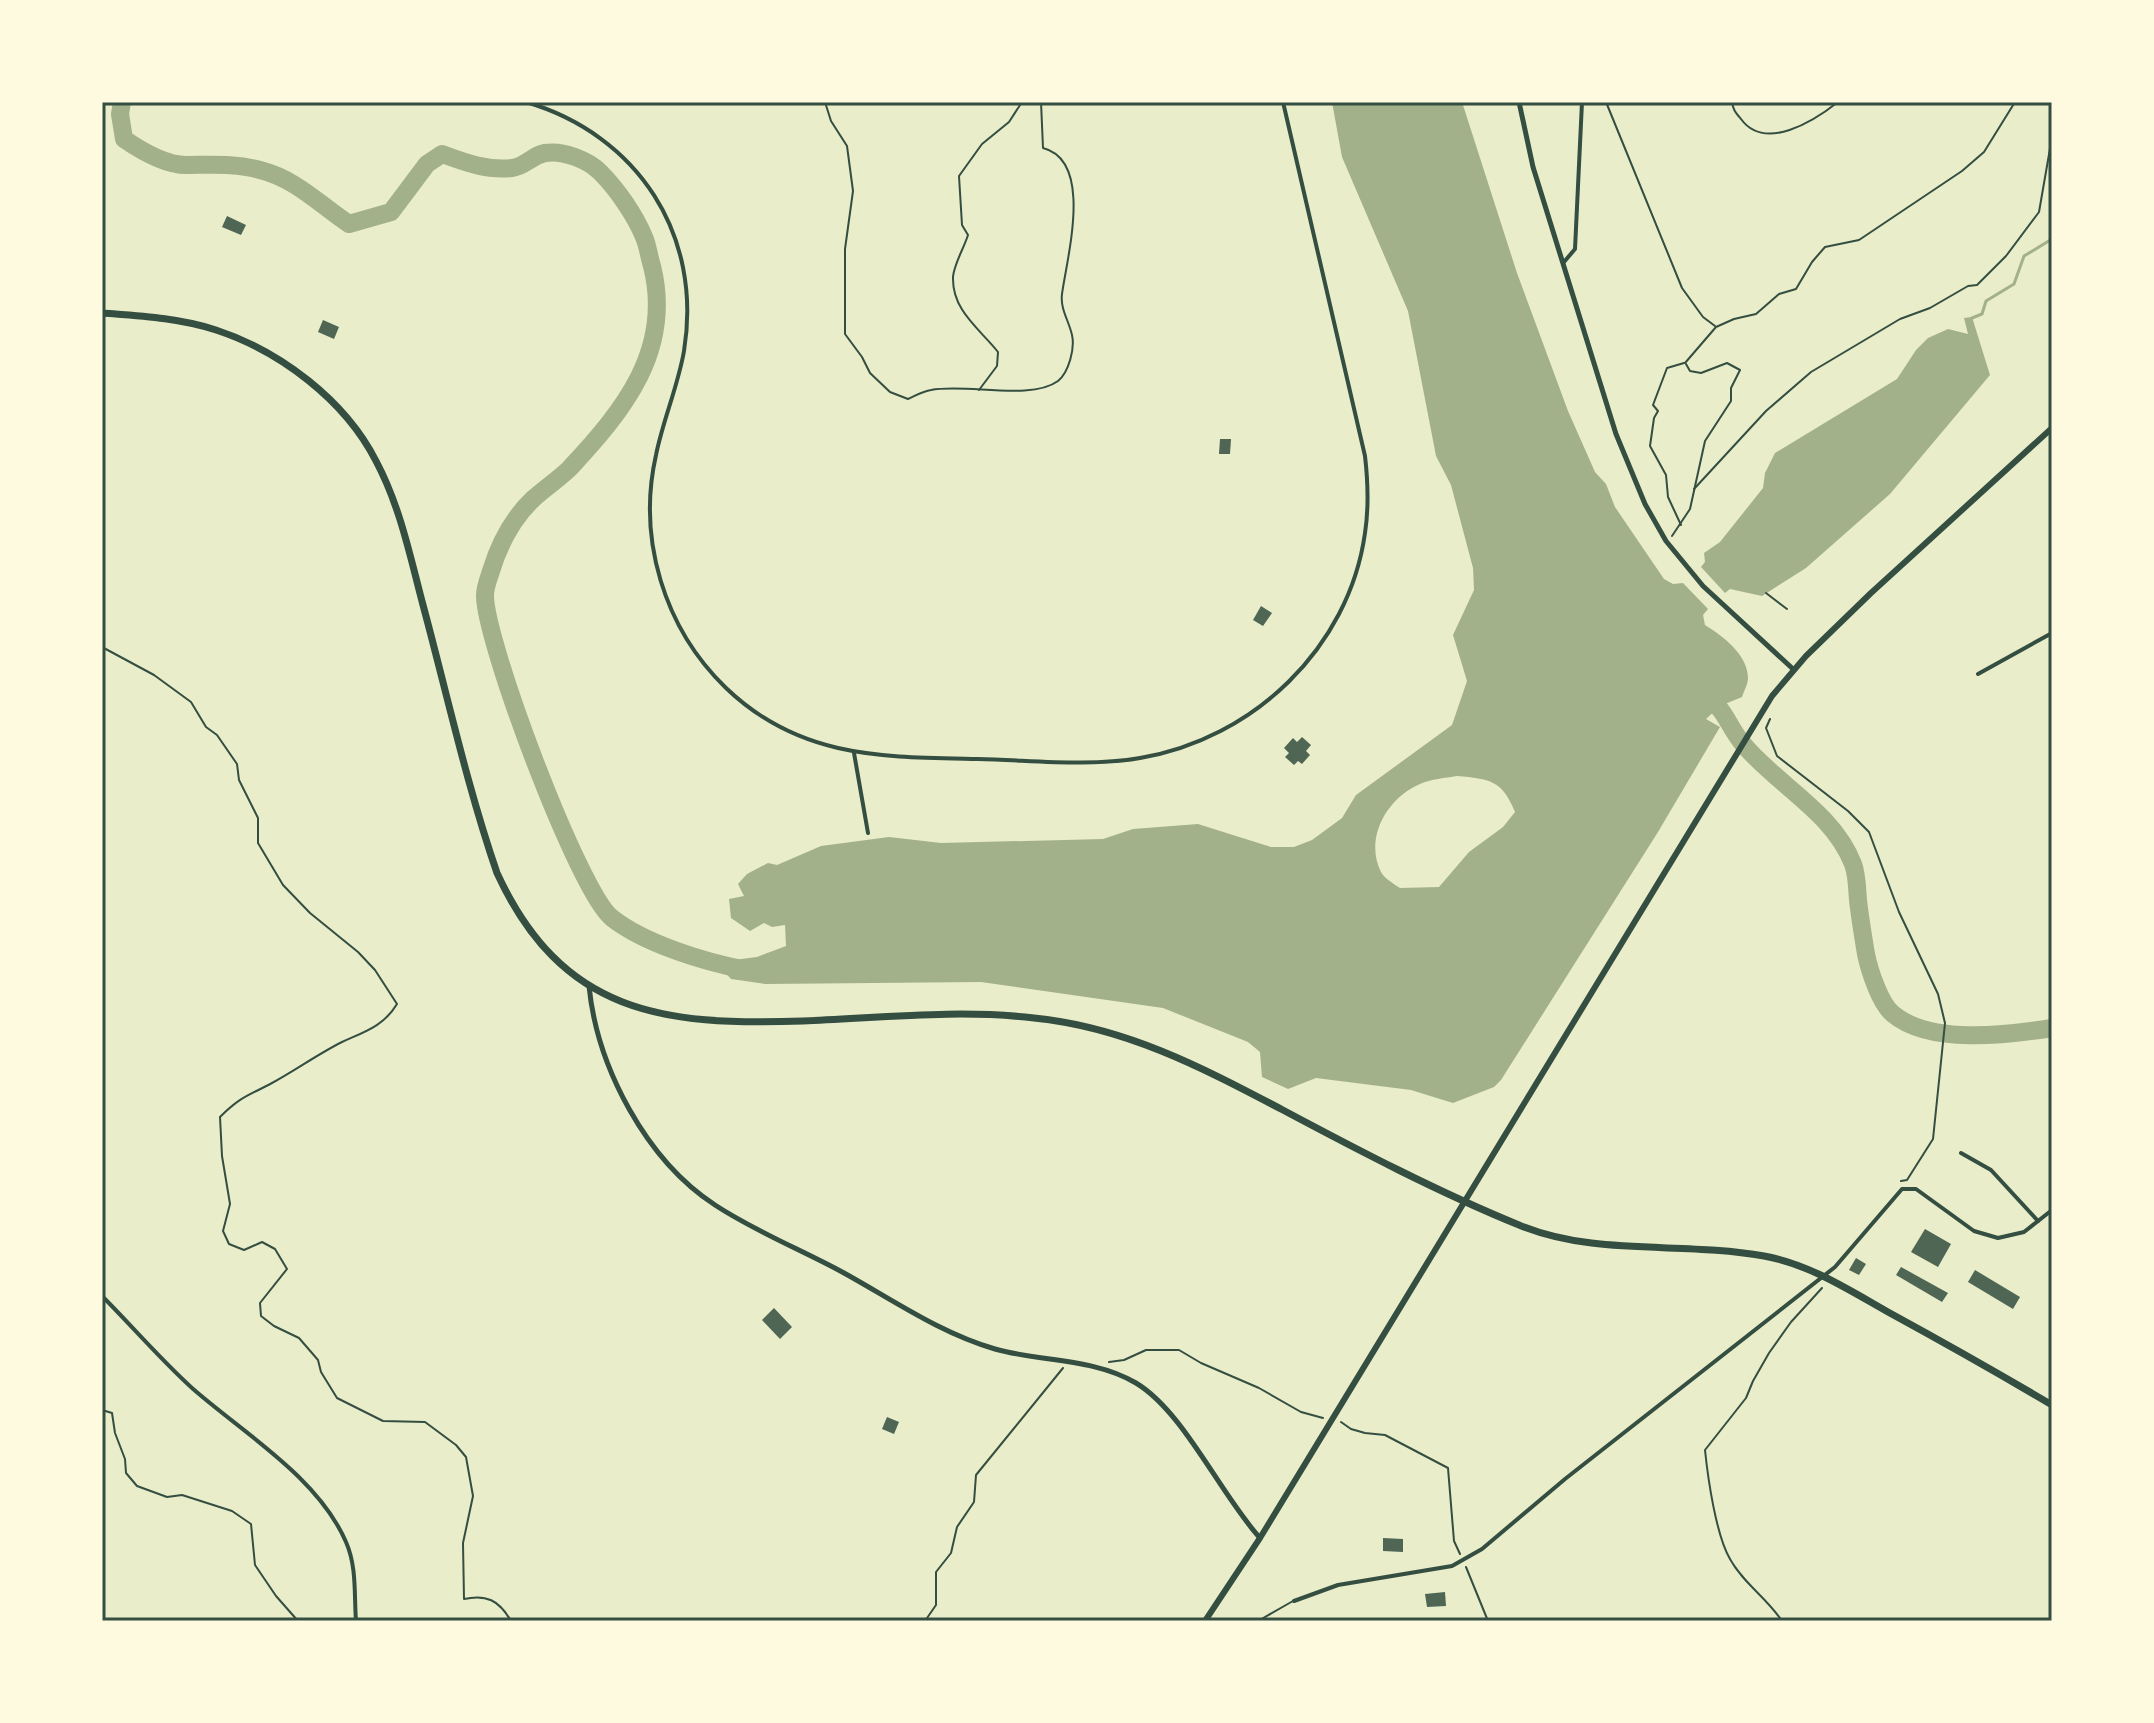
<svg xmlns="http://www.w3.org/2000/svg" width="2154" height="1723" font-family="'PT Sans',sans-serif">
  <rect width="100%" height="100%" fill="#e9edc9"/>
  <!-- water -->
  <g fill="#a3b18a" fill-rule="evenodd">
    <path d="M1332,102h130l55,171 51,138 27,61 11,12 9,23 49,72 9,5 10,-1 25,26 -5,6 2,10c18,11 43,30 43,53 0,6 -4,13 -6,19l-22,9 -14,13 14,8 -62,105 -157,248 -7,7 -41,16 -42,-13 -95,-12 -28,11 -26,-12 -2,-25 -12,-10 -85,-34 -182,-26 -216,2 -34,-5 -11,-12 6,-6 31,-4 29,-11 -1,-21 -13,2 -8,-4 -14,8 -19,-13 -2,-19 15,-3 -6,-12 9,-10 21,-11 9,2 44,-19 68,-9 52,6 162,-4 30,-10 65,-5 73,23h23l18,-7 30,-22 14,-23 96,-70 15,-44 -14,-46 21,-45 -1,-22 -22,-83 -15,-29 -28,-145 -66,-154zM1457,776c33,3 45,4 58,36l-12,15 -34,25 -30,35 -39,1c-6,-4 -16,-10 -19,-16 -17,-34 6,-74 39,-88 11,-5 25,-6 37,-8z"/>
    <path d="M1972,317l18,58 -100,119 -84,74 -44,28 -32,-7 -5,4 -24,-26 4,-5 -1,-9 16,-11 43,-54 2,-15 10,-20 122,-74 19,-29 12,-12 20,-9 20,5 -4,-16z"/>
  </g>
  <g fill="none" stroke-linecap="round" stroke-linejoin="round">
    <!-- stream -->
    <path stroke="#a3b18a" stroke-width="3" d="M1972,318l10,-4 4,-13 28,-17 10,-28 28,-17"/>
    <!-- river -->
    <g stroke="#a3b18a" stroke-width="18">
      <path d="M122,102l-2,12 4,25c16,11 42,26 62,26 25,0 50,-2 74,5 36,9 59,34 89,54l42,-12 36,-48 15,-10c22,8 45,17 70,14 12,-1 21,-13 33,-15 18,-3 43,7 55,19 17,17 35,43 44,65 4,9 5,20 8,29 21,84 -28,144 -82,202 -11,11 -25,20 -37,31 -20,19 -34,46 -42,72 -2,7 -6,16 -6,24 -1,44 94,298 127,323 33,26 93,44 134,52"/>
      <path d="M1702,693c26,18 23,29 41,51 34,41 90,68 110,120 4,10 4,24 5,36 2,18 5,36 8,54 3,15 14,50 27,60 37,31 115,21 159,14"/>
    </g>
  </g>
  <!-- building -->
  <g fill="#4f6655">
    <path d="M227,216l19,9 -5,10 -19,-8z"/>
    <path d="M323,320l16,7 -5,12 -16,-7z"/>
    <path d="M1220,439h11l-1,15h-11z"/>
    <path d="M1261,606l11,7 -9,13 -10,-6z"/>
    <path d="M1302,737l9,8 -5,6 4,4 -8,9 -4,-3 -4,4 -9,-8 4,-4 -5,-5 9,-10 4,4z"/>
    <path d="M1925,1229l26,15 -13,23 -27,-15z"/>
    <path d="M1856,1258l10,6 -7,11 -10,-5z"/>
    <path d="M1901,1267l47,26 -6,9 -46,-27z"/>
    <path d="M1975,1270l45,27 -7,12 -45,-27z"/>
    <path d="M774,1308l18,19 -12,12 -18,-19z"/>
    <path d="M887,1417l12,5 -5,12 -12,-5z"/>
    <path d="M1383,1538l20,1v13l-20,-1z"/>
    <path d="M1445,1592l1,14 -19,1 -2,-13z"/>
  </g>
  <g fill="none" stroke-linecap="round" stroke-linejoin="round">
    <!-- path -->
    <g stroke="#344e41" stroke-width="2">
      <path d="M825,102l6,19 16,25 6,45 -8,58v85l17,23 8,16 20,19 18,7c7,-3 15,-8 23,-9 34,-7 100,11 127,-9 11,-9 17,-33 14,-46 -3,-14 -12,-26 -10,-41 5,-37 32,-133 -19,-146l-2,-46"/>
      <path d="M1606,102l76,186 21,29 12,9"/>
      <path d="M2050,102l2,33"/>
      <path d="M1685,363l31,-36 18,-8 22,-5 23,-20 17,-5 16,-27 13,-15 34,-7 103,-69 22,-19 31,-50"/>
      <path d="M979,390l18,-24 1,-14c-18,-23 -46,-41 -45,-75 1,-13 11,-29 15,-42l-6,-10 -3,-49 23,-32 27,-22 13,-20"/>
      <path d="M1694,489l72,-78 45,-39 89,-53 30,-11 38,-22 9,-1 29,-29 33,-44 13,-75"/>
      <path d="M1681,525l-13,-28 -2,-22 -16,-29 4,-28 4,-7 -5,-6 14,-37 17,-5"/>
      <path d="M1672,536l18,-27 15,-68 26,-40v-13l9,-18 -13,-7 -26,10 -11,-2 -4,-7"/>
      <path d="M1766,593l21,16"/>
      <path d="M102,647l52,28 37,27 15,25 11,8 20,29 2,16 19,38v25l25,42 27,28 48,39 17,18 22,34c-13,22 -33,28 -55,38 -24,12 -46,28 -70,41 -24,13 -31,13 -52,34l2,39 8,48 -7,27 6,13 15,6 18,-8 13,7 12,20 -27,34 1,13 13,10 25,12 19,22 3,12 16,26 46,23 42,1 31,23 10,12 7,39 -10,47 1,56c22,-5 35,1 47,22"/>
      <path d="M1770,719l-4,9 11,28 71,55 21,21 30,80 39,82 7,29 -12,116 -26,41 -6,1"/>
      <path d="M1109,1362l15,-2 22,-10h33l22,13 58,25 42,24 22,6"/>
      <path d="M102,1410l10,3 3,20 10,26 1,14 11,13 30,11 15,-2 50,16 19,13 4,41 21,31 22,25"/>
      <path d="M1341,1422l10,7 14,4 20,2 63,33 6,73 6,13"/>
      <path d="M1466,1567l22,54"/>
      <path d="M925,1621l11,-16v-33l15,-19 6,-26 17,-25 2,-27 87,-107"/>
      <path d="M1782,1621c-15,-23 -39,-38 -52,-62 -14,-24 -22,-80 -25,-109l41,-52 7,-17 16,-28 22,-31 31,-34"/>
    </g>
    <!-- service -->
    <g stroke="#344e41" stroke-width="2">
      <path d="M1732,102c1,8 4,11 9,17 24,33 73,2 97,-17"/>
      <path d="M1258,1621l35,-20"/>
    </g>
    <!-- minor -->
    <g stroke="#344e41" stroke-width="4">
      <path d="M526,102c112,33 177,133 158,249 -6,35 -21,69 -28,104 -19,84 8,173 70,233 74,71 157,69 252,71 53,1 110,8 162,-1 113,-19 209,-110 225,-225 4,-26 3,-51 0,-77l-82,-354"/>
      <path d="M1564,262l11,-13 7,-147"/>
      <path d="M1978,674l74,-41"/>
      <path d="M854,753l14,80"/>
      <path d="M1961,1153l30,17 47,51"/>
      <path d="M102,1296c30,30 58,63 90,92 51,45 126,89 154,154 11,25 8,53 10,79"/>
      <path d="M1294,1601l44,-16 114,-19 30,-17 83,-70 270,-212 67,-78h14l58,42 24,7 26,-6 28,-22"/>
    </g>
    <!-- tertiary -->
    <g stroke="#344e41" stroke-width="5">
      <path d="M1519,102l14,65 83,267 29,70 21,37 37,45 90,83"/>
      <path d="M589,986c8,81 57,174 126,219 41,27 87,45 129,68 49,27 96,60 151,76 46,13 99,9 141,34 48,29 84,111 124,155"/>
    </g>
    <!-- secondary -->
    <path stroke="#344e41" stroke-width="6" d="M1205,1621l55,-83 512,-842 34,-40 65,-63 181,-165"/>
    <!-- primary -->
    <path stroke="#344e41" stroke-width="7" d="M102,313c38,3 77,5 114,17 64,21 129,70 160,131 24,45 34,95 47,144 24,89 44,181 74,268 65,141 166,153 306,148 76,-3 155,-12 231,-3 91,9 167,49 247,91 77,41 157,83 238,116 77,32 164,16 245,31 45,8 85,34 124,56 55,30 110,61 164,93"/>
  </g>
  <!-- border -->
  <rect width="2154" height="1723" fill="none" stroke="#fefae0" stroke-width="208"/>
  <rect x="104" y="104" width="1946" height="1515" fill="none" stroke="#344e41" stroke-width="3"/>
</svg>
